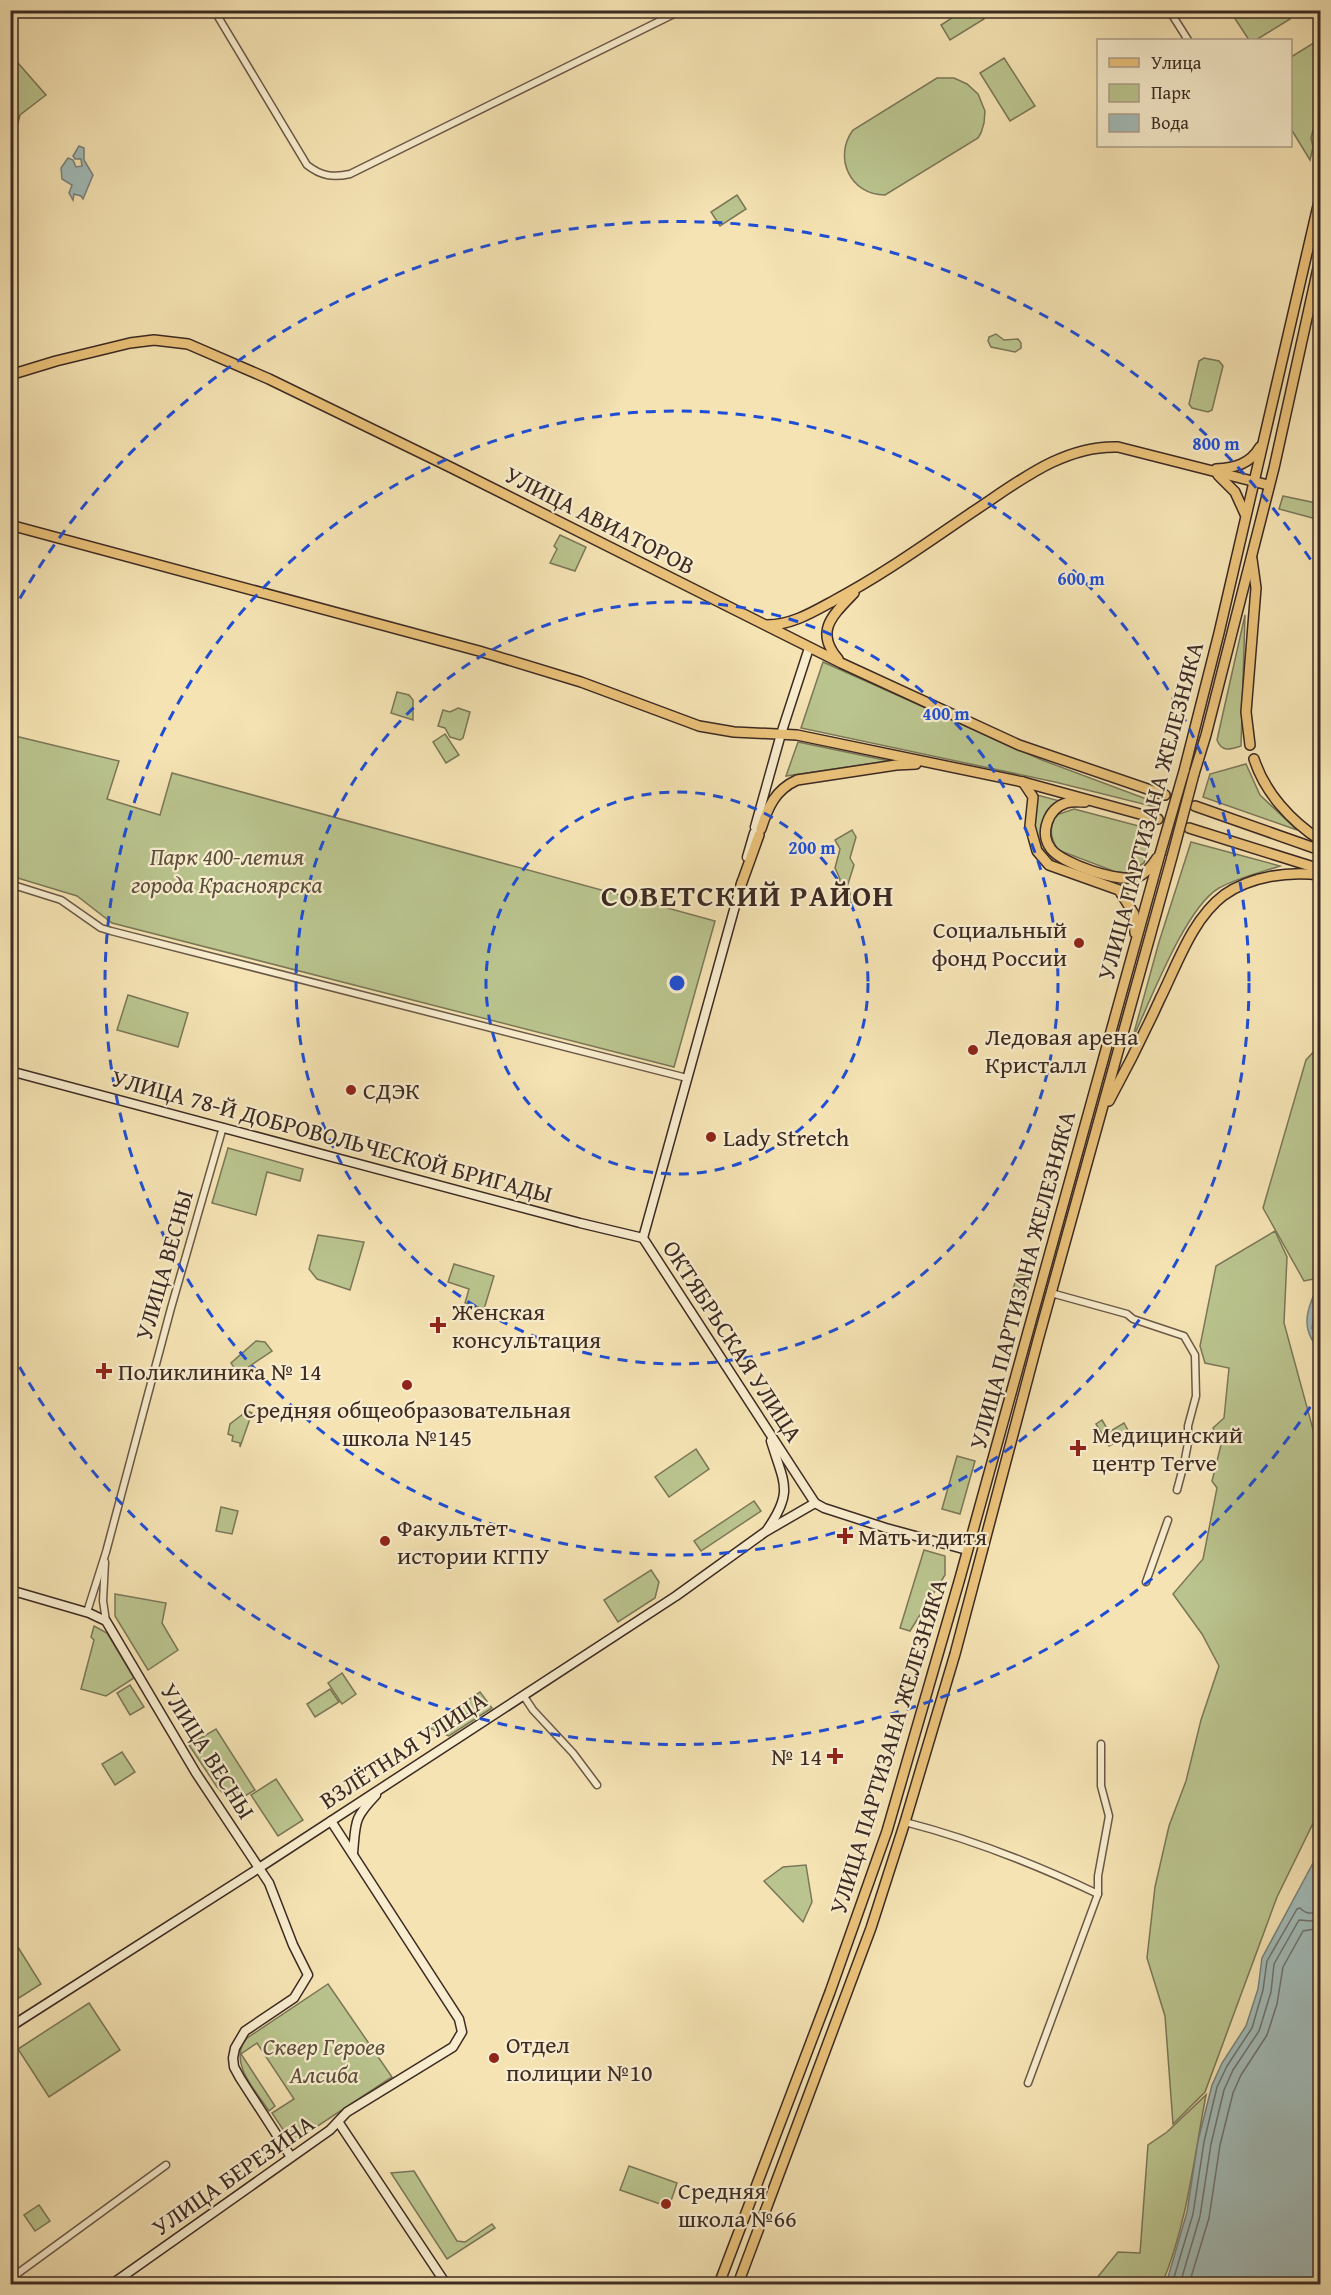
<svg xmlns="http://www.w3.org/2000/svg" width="1331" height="2295" font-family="'Gentium Book Plus',serif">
  <rect width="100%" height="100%" fill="#f5e3b3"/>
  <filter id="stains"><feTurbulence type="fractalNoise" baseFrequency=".00333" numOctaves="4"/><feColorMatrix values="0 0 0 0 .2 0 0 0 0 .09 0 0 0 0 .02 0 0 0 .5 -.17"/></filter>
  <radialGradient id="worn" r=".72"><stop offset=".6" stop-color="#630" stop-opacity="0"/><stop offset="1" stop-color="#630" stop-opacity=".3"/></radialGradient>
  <!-- green -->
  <g fill="#bac48e" stroke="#7b7758" stroke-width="1.5">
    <path d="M964,10l15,1 5,8 -34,21 -9,-15z"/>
    <path d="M1230,11h54l6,8 -34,21h-7z"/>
    <path d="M1320,39v80l-5,3 -4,16 2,9 -3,13 -19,-31v-72z"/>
    <path d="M11,55l35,40 -26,20 -9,34z"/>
    <path d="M1004,58l31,48 -25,15 -30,-48z"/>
    <path d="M937,78h17l13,6 11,10 7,17 -1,12 -3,10 -3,5 -93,57c-35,0 -52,-38 -32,-65z"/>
    <path d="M737,195l9,14 -26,17 -9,-14z"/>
    <path d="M996,334l8,6 14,-1 3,4v5l-6,4 -24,-5 -3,-6 1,-4z"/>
    <path d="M1204,358l15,3 4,5 -11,44 -4,2 -16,-4 -3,-4 10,-43z"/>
    <path d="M1283,496l33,7 4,4v13l-41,-11z"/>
    <path d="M560,535l26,12 -11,24 -25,-8 7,-14 -3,-3z"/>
    <path d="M1245,615l-4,131c-10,3 -19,7 -24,-6z"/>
    <path d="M823,662l219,98 115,43 -2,4 -100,-25 -254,-54z"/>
    <path d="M397,692l12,3 4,5v20l-22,-7z"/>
    <path d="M458,708l12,4 -7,26 -3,2 -10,-3 -5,-9 -7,-2 5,-16 7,2z"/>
    <path d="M445,734l14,21 -13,8 -13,-21z"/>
    <path d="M11,735l108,26 -12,38 53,16 12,-42 543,148 -41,146 -562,-144 -35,-27 -66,-20z"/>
    <path d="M798,742l91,19 -103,15z"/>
    <path d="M1246,764l14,31 37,35 -94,-33 7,-23z"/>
    <path d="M1037,795l23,6 -14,11 -5,23 12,24 -3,2c-19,-23 -16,-38 -13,-66z"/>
    <path d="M1074,809l80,21 -10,33 -17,10 -11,-1 -58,-22c-8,-13 -9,-21 -2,-35z"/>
    <path d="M852,830l4,7 -6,21 4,7 -7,22 5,10 -3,5 -3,-1 2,-5 -3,-7 -3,3 -5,-2 3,-11 -5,-11 5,-19 -5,-9z"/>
    <path d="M1191,842l89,24c-21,7 -41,11 -61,22 -34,20 -69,114 -87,152l27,-98z"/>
    <path d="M128,995l60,18 -10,34 -61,-17z"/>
    <path d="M1320,1045v227l-2,6 -14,3 -41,-73 43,-148z"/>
    <path d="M228,1148l75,21 -3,12 -33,-9 -11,43 -44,-12z"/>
    <path d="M1275,1231l12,26 -3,66 36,132v354l-43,88 -72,195 -32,32 -8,-108 -18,-58 8,-71 14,-61 17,-45 15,-61 18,-54 -17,-32 -29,-40 30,-35 14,-71 -5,-7 9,-36 -8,-17 11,-10 5,-50 -24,-5 -5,-17 16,-80z"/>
    <path d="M318,1235l46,7 -14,48 -33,-11 -8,-10z"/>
    <path d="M454,1264l40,12 -10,33 -19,-6 4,-14 -21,-7z"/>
    <path d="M1018,1274l15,2 -13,42c-16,-16 -8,-24 -2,-44z"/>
    <path d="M256,1341l9,1 7,9 -34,23 -7,-11z"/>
    <path d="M247,1411l5,2 -12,34v-4l-8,-2 1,-5 -5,-2 2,-10z"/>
    <path d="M1102,1420l7,12 15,-9 6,11 -21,12 -13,-22z"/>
    <path d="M696,1449l13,20 -40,28 -14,-20z"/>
    <path d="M957,1456l18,5 -15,53 -18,-5z"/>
    <path d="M754,1501l7,10 -60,40 -7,-10z"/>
    <path d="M221,1507l17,4 -6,23 -16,-3z"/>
    <path d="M924,1550l21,6v19l-35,56 -10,-3z"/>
    <path d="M651,1570l8,12 -4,16 -37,24 -14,-22z"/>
    <path d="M115,1594l51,9 -4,20 16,27 -30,20 -33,-54z"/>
    <path d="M94,1626l13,7 27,45 -28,18 -25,-7 13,-49 -3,-3z"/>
    <path d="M342,1673l14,21 -14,10 -14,-21z"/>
    <path d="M130,1685l14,22 -14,8 -13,-22z"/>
    <path d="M330,1689l9,13 -24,15 -8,-13z"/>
    <path d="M480,1692l12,16 -43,28 -22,-9z"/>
    <path d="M216,1729l39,61 -22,13 -16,-16 -28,-42z"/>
    <path d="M122,1752l13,20 -20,13 -13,-21z"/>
    <path d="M276,1779l27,41 -25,16 -27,-41z"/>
    <path d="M806,1865l6,37 -9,20 -39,-41 19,-14z"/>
    <path d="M11,1936l30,48 -30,19h-1z"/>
    <path d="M328,1984l64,93 -100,66 -20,-30 22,-14 -37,-56 -16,11 34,52 -6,5c-14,-21 -42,-50 -22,-73z"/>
    <path d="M89,2003l31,47 -71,47 -31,-48z"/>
    <path d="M1206,2095c-12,63 -19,130 -44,189h-70l26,-32 22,1 8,-108 19,-13z"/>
    <path d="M629,2166l48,17 -8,24 -49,-17z"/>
    <path d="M414,2171l43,70 8,1 27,-18 3,4 -48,31 -56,-86z"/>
    <path d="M39,2205l11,16 -15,10 -11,-16z"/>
  </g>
  <!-- water -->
  <g fill="#a1bbb8" stroke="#79817c" stroke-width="1.5">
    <path d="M79,146l5,2v12l9,15 -10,24 -2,-3 -7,-2 -1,6 -4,-7 3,-8 -10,-6 -1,-11 7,-10 5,2 3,7 6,-1 -1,-7h-6l-2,-3z"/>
    <path d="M1320,1281v18l-6,15 -2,14 8,15v7c-22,-22 -12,-44 0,-69z"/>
    <path d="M1320,1850v434h-154l21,-72 11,-71 14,-56 10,-22 24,-37 12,-37 4,-31z"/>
  </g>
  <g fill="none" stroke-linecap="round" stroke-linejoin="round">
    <!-- shore -->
    <g stroke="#6e726e" stroke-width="1.5">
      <path d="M1172,2284l21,-70 11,-72 13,-55 10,-21 25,-38 11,-38 4,-29 30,-52 3,-1c7,7 14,7 20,-1"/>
      <path d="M1180,2284l20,-68 11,-72 13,-54 9,-20 26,-39 12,-39 3,-28 25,-44 13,1 8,-3"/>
      <path d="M1189,2284l20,-66 11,-73 13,-52 8,-18 26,-40 10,-31 6,-37 20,-36 17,-3"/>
    </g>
    <!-- street casing -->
    <g stroke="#6a5847" stroke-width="9">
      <g id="street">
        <path d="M214,10l93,155c14,11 26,13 43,9l332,-164"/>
        <path d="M1169,10l19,30"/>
        <path d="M10,884l51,16 40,28 10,3 576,147"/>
        <path d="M1051,1293l76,21 6,5 51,17 11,19 1,41 -8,30v17l-4,21 -7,26"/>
        <path d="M105,1562l-2,39 3,20"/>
        <path d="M1146,1582l22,-62"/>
        <path d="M87,1612l19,-60 65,-244 52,-181"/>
        <path d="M523,1695l10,15 40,43 24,32"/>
        <path d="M905,1822c66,17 132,43 193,72"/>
        <path d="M1028,2083l70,-189v-18l11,-60 -8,-30v-42"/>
        <path d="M10,2279l156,-114"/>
      </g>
    </g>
    <!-- secondary casing -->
    <g stroke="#3c2a23" stroke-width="11">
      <g id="secondary">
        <path d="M755,827l26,-93 28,-86"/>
        <path d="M747,857l7,-24"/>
        <path d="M742,881l-99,357 172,265 9,5 62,20 81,22"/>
        <path d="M10,1071l570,152 63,15"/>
        <path d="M767,1530c27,-39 17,-46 4,-89"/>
        <path d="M10,1590l79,23 17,8 90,152 73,110 24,62 15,30 -14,23 -49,33 -10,17 -2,10 1,9 6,11 51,79"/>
        <path d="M353,1853c3,-31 0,-34 23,-58"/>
        <path d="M10,2027l249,-159 417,-272 89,-64 50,-29"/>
        <path d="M339,2123l107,161"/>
        <path d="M112,2284l218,-154 17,-18 106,-65 9,-15 -3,-13 -128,-198"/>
      </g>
    </g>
    <!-- primary casing -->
    <g stroke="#3c2a23" stroke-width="12">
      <g id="primary">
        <path d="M10,375l46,-14 74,-18 24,-3 34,4 81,35 183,89 389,195 178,82 146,50"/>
        <path d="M1216,469c19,-1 34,-5 44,-22"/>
        <path d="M1218,475l17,17 10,22"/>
        <path d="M10,525l469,126 102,31 118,44 35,6 63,3 226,47 135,37"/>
        <path d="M767,625c25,0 46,-13 68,-25 49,-26 93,-58 139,-89 44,-29 89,-66 144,-64l150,38"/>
        <path d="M838,659c-24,-28 -5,-44 16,-66"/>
        <path d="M1250,745l-4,-33 10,-124 -4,-29"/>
        <path d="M1254,759c11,34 37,62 66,81"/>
        <path d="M1184,771l35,-138 101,-436"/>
        <path d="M1194,774l12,-39 68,-267 46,-209"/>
        <path d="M1023,782l10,15 -3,29 7,25 12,14 70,25 15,24 1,19"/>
        <path d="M1085,802c-6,0 -13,-1 -19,1 -18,6 -27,30 -15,46 12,15 68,34 86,28 9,-3 15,-11 20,-19"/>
        <path d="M1195,806l125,44"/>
        <path d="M1189,828l131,41"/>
        <path d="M761,829c7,-22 14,-39 36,-49l99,-15 20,-1"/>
        <path d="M741,885l18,-50"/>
        <path d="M1109,1101c18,-33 35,-67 51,-102 17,-34 32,-80 64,-104 27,-19 65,-24 96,-20"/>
        <path d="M719,2284l111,-292 57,-161 73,-253 200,-724"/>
        <path d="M738,2284l133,-356 34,-106 50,-168 83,-314 134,-483"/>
      </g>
    </g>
    <!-- street -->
    <use href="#street" stroke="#f8edce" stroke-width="6"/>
    <!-- secondary -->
    <use href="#secondary" stroke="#f8edce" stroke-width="8"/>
    <!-- primary -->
    <use href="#primary" stroke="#eac27a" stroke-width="9"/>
    <!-- primary-bridge casing -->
    <g stroke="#3c2a23" stroke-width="12" stroke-linecap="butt">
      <g id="primary-bridge">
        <path d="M1160,854l24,-83"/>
        <path d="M1172,857l22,-83"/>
      </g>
    </g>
    <!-- primary-bridge -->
    <use href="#primary-bridge" stroke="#eac27a" stroke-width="9"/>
  </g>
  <!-- distance rings -->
  <g fill="none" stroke="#1d4ed8" stroke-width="3" stroke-dasharray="10 8">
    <circle cx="677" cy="983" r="191"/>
    <circle cx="677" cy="983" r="381"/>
    <circle cx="677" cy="983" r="572"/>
    <path d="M1320 1392A762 762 0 0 1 11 1352M11 614A762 762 0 0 1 1320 574"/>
  </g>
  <!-- markers -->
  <g fill="#8f2418" stroke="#f8edce" stroke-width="2">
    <circle cx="1079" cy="943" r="6"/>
    <circle cx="973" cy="1050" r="6"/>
    <circle cx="351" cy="1090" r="6"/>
    <circle cx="711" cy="1137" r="6"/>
    <path d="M435 1316h6v6h6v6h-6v6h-6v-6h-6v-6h6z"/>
    <path d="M101 1362h6v6h6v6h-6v6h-6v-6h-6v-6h6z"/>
    <circle cx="407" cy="1385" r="6"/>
    <path d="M1075 1439h6v6h6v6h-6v6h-6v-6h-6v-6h6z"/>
    <path d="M842 1527h6v6h6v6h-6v6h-6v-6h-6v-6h6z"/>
    <circle cx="385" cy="1541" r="6"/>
    <path d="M832 1747h6v6h6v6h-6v6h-6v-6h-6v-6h6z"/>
    <circle cx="494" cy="2058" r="6"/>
    <circle cx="666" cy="2204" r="6"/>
  </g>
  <g text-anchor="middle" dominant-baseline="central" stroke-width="4.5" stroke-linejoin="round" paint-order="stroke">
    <!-- street labels -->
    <g font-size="24" fill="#3c2a23" stroke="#f8edce">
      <text transform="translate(600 520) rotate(27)">УЛИЦА АВИАТОРОВ</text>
      <text transform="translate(1150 811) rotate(-75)">УЛИЦА ПАРТИЗАНА ЖЕЛЕЗНЯКА</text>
      <text transform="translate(332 1136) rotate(15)">УЛИЦА 78-Й ДОБРОВОЛЬЧЕСКОЙ БРИГАДЫ</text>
      <text transform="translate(164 1265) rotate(-74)">УЛИЦА ВЕСНЫ</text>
      <text transform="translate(1022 1280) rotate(-75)">УЛИЦА ПАРТИЗАНА ЖЕЛЕЗНЯКА</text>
      <text transform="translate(733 1341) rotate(57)">ОКТЯБРЬСКАЯ УЛИЦА</text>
      <text transform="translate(888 1746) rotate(-73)">УЛИЦА ПАРТИЗАНА ЖЕЛЕЗНЯКА</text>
      <text transform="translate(403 1750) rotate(-33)">ВЗЛЁТНАЯ УЛИЦА</text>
      <text transform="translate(208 1751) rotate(58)">УЛИЦА ВЕСНЫ</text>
      <text transform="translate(233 2175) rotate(-35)">УЛИЦА БЕРЕЗИНА</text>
    </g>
    <!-- park labels -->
    <g font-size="24" font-style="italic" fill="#5c503e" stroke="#f8edce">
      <text x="227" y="856">Парк 400-летия<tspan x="227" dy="28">города Красноярска</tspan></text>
      <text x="324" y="2046">Сквер Героев<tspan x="324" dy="28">Алсиба</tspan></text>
    </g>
    <!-- poi labels -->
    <g font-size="24" fill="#3c2a23" stroke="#f8edce" text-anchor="start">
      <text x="1067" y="929" text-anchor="end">Социальный<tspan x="1067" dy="28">фонд России</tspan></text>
      <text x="985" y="1036">Ледовая арена<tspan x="985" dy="28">Кристалл</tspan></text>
      <text x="363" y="1090">СДЭК</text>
      <text x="723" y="1137">Lady Stretch</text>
      <text x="452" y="1311">Женская<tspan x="452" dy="28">консультация</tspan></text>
      <text x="118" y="1371">Поликлиника № 14</text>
      <text x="407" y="1409" text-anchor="middle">Средняя общеобразовательная<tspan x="407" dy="28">школа №145</tspan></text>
      <text x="1092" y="1434">Медицинский<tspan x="1092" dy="28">центр Terve</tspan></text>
      <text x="397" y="1527">Факультет<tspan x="397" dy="28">истории КГПУ</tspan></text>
      <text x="858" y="1536">Мать и дитя</text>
      <text x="822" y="1756" text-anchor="end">№ 14</text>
      <text x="506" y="2044">Отдел<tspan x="506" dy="28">полиции №10</tspan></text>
      <text x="678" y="2190">Средняя<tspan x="678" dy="28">школа №66</tspan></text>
    </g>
    <!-- district labels -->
    <g font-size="30" font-weight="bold" letter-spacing="1.5" fill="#3c2a23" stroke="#f8edce">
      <text x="748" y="895">СОВЕТСКИЙ РАЙОН</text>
    </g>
  </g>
  <circle cx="677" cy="983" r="9" fill="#1d4ed8" stroke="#f8edce" stroke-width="3"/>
  <g font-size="18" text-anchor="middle" font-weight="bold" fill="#1d4ed8" stroke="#f8edce" stroke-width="4.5" stroke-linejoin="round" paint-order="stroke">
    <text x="1216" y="450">800 m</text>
    <text x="1081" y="585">600 m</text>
    <text x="946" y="720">400 m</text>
    <text x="812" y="854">200 m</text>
  </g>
  <!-- margin -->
  <rect width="1331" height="2295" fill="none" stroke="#f5e3b3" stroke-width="36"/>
  <rect x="12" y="12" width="1307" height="2271" fill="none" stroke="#3c2a23" stroke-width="3"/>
  <rect x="18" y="18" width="1295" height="2259" fill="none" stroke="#3c2a23" stroke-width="1.5"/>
  <!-- legend -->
  <rect x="1097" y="39" width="195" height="108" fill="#f8edce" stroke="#ad9f8a" stroke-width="1.5"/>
  <rect x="1109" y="58" width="30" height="9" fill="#eac27a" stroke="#ad9f8a" stroke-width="1.5"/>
  <text x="1151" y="69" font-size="18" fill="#3c2a23">Улица</text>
  <rect x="1109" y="84" width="30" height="18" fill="#bac48e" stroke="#ad9f8a" stroke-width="1.5"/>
  <text x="1151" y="99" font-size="18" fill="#3c2a23">Парк</text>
  <rect x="1109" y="114" width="30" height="18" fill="#a1bbb8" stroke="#ad9f8a" stroke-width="1.5"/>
  <text x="1151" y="129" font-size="18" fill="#3c2a23">Вода</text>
  <rect width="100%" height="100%" filter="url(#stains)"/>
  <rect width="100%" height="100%" fill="url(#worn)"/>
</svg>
